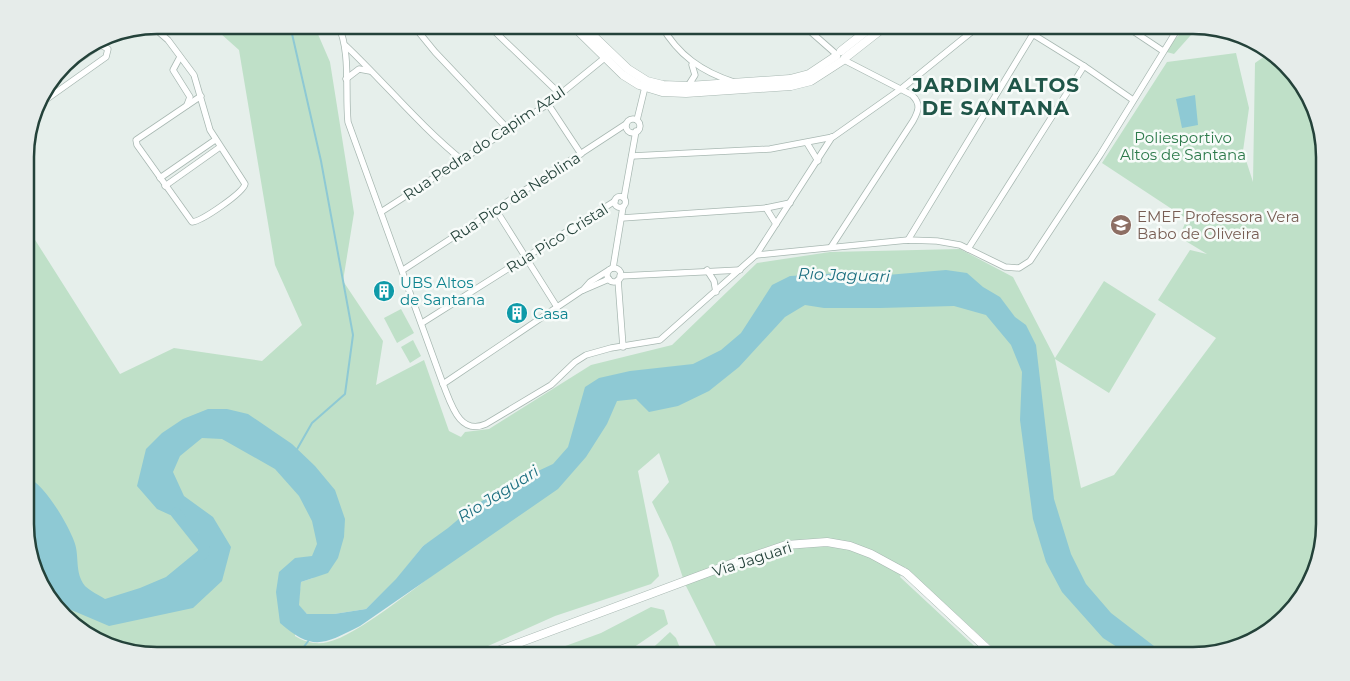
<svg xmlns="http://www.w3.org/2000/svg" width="1350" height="681" font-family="Montserrat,sans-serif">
  <rect width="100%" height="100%" fill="#e6efeb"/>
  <!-- green -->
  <g fill="#bfe0c8" fill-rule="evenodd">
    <path d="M211,25h103l16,37 24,151 -11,68 40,60 -7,44 48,-25 25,71 12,6 4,-5 24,-3 102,-64 81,-20 85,-82 73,-11 130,-3 53,28 42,81 49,-77 52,33 -47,79 -54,-34 26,129 33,-13 102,-137 -58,-38 32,-50 17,4 -28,-17 8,-18 -85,-56 65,-101 69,-9 13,55 -6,43 10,31 2,-119 10,-7 1,-5c11,10 27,20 36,32 13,16 11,42 22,59l1,380 -17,64 -42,48 -64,22h-55l-5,-4 -4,4h-136l-97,-89 -5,10 85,79h-269l1,-8 -32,-64 -14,-42 -19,-40 17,-20 -10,-29 -21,18 21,105 -8,8 -96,32 -76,34 -12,3 -23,-6 -23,9h-265l-57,-13 -47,-39 -26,-62 -1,-318 95,150 54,-26 88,13 40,-36 -27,-60 -36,-215zM431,541l10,28c-27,19 -83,66 -113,73 -11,3 -24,0 -33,-6v-78l25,4 -7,16 -12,4 -3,23 9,9h27l32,-5 30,-29 27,-34z"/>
    <path d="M1189,25l10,1 -25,28 -11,-3z"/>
    <path d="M401,309l13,24 -17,10 -13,-25z"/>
    <path d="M413,340l8,16 -11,7 -9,-16z"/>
    <path d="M651,607l13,3 4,14 -47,32h-83l63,-23z"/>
    <path d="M670,632l6,6 7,18h-39z"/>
  </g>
  <!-- water -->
  <g fill="#8ec9d4">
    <path d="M1195,95l3,30 -16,3 -6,-29z"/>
    <path d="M946,270l21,3 16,14 17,10 15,20 11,8 10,20 18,154 17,55 15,30 25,29 56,43h-36l-28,-18 -41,-46 -16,-30 -13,-43 -13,-99 2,-48 -11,-27 -25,-30 -32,-9 -74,2h-56l-19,-3 -20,12 -46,50 -30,24 -31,15 -29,6 -13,-13 -19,2 -10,23 -21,33 -28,32 -198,137c-36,18 -47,26 -80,-3l-4,-31 3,-20 16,-14 17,-2 5,-12 -5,-23 -13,-25 -24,-27 -53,-30 -20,-1 -22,18 -7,16 11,24 29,21 18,30 -9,34 -29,27 -84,18 -40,-17 -20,-22 -23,-49v-62c18,8 41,46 48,65 6,14 0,31 11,45 5,5 14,9 20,13l35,-11 26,-11 34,-28 -1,-16 -9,-9 -33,-15 -20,-23 9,-37 16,-16 21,-14 25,-10h19l21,5 44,30 23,22 20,24 10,29 -1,18 -6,21 -10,15 -27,9 -2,23 8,9h27l32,-5 30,-30 27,-33 25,-18 26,-22 32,-20 47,-22 15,-17 17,-60 14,-9 31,-7 63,-7 28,-14 20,-17 31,-48 18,-9 53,-3 32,3z"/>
  </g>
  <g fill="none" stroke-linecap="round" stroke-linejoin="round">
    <!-- stream -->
    <g stroke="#8ec9d4" stroke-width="2">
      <path d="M290,25l31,136 32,174 -8,59 -33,29 -16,28"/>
      <path d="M297,656l12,-16"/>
    </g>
    <!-- river -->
    <path stroke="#8ec9d4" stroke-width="11" d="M176,513l28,35 -1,6"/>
    <!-- minor casing -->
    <g stroke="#a8b8b2" stroke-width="7">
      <g id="minor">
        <path d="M338,25c13,26 7,67 10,97l95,262c8,19 16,52 43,40l65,-39 24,-23 11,-7 25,-7 49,-8 96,-85 152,-15 29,1 23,4 45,22 14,1 11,-7 70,-106 80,-130"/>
        <path d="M413,25l22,27 72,76"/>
        <path d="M488,25l72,69"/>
        <path d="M661,25c17,30 41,47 73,57"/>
        <path d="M803,25l33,29"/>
        <path d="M1018,25l66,41 49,34"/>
        <path d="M1124,25l39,26"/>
        <path d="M152,26l16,14 26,35 16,55 35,54c-2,9 -43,37 -53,38l-55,-77 -1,-5 65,-44"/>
        <path d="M793,26l15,5"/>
        <path d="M346,46c39,37 74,80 116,114"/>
        <path d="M180,57l-7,13 17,27 -3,8"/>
        <path d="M346,79l13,-10 11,2"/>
        <path d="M688,86l7,-11 -3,-10"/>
        <path d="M548,104l33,50"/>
        <path d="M37,106l69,-49 2,-8 -7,-4 -4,2 -40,27"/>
        <circle cx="633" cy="126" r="7"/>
        <path d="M637,120l9,-37"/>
        <path d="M807,143l11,18"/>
        <path d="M632,156l138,-7 63,-12 68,-48 79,-64"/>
        <path d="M160,178l55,-38"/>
        <path d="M165,186l55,-39"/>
        <circle cx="620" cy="202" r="5.5"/>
        <path d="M624,198l12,-67"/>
        <path d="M766,208l10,16"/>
        <path d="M496,210l61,97"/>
        <path d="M381,212l167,-108 59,-48"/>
        <path d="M622,218l144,-10 24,-5"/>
        <path d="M908,240l125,-206"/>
        <path d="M831,247l82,-126c6,-11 8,-17 -1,-26l-68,-35"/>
        <path d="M968,249l116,-183"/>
        <path d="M756,255l76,-118"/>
        <path d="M613,268l10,-61"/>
        <circle cx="614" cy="275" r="7"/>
        <path d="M403,270l223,-146"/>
        <path d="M707,270l7,11 2,11"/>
        <path d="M620,276l120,-6"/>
        <path d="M618,280l5,67"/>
        <path d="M583,290l7,-8 19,-12"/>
        <path d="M422,323l193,-122"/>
        <path d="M443,384l138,-93 28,-12"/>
      </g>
    </g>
    <!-- tertiary casing -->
    <g stroke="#a8b8b2" stroke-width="9">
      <g id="tertiary">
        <path d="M572,25l51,50 16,10 23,7 24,1 105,-7 20,-5 31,-20"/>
        <path d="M582,25l46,44 19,12 16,4 25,1 102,-7 19,-5 27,-18"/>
        <path d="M841,51l33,-26"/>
        <path d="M845,58l42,-33"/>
        <path d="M484,656l255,-95 47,-16 41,-3 23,4 21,8 35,19 89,83"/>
      </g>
    </g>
    <!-- minor -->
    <use href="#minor" stroke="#fff" stroke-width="5.5"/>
    <!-- tertiary -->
    <use href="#tertiary" stroke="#fff" stroke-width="8"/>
  </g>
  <!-- icons -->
  <defs>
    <g id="school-disc" transform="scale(1.125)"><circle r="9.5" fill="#8d6e63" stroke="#f7fbf9"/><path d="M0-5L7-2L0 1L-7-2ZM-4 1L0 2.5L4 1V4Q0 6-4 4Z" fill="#fff"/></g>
    <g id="building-disc" transform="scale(1.125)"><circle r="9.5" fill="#0f9aa8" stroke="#f7fbf9"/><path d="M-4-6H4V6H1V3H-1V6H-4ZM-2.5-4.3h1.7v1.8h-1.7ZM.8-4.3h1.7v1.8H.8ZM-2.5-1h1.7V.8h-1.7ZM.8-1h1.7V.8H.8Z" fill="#fff"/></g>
  </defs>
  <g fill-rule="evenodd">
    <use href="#school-disc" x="1121" y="225"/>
    <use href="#building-disc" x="384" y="291"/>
    <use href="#building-disc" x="517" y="313"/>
  </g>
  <g text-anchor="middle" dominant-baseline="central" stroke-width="5" stroke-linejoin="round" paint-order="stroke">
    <!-- park labels -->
    <g font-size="15" fill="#2d7a4b" stroke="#f7fbf9">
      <text x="1183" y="137">Poliesportivo<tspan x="1183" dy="17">Altos de Santana</tspan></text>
    </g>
    <!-- street labels -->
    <g font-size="15" fill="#24423a" stroke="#f7fbf9">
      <text transform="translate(484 143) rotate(-34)">Rua Pedra do Capim Azul</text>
      <text transform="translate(515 197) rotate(-33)">Rua Pico da Neblina</text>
      <text transform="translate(557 238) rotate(-32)">Rua Pico Cristal</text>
      <text transform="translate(752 559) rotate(-18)">Via Jaguari</text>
    </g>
    <!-- education labels -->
    <g font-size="15" fill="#785e54" stroke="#f7fbf9" text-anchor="start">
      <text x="1137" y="216">EMEF Professora Vera<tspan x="1137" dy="17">Babo de Oliveira</tspan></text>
    </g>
    <!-- culture labels -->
    <g font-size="15" fill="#0d838f" stroke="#f7fbf9" text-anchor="start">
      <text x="400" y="282">UBS Altos<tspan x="400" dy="17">de Santana</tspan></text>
      <text x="533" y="313">Casa</text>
    </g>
    <!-- water labels -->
    <g font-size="16" font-style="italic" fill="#1c6f80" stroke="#f7fbf9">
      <text transform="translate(844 275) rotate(2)">Rio Jaguari</text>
      <text transform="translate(498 494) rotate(-32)">Rio Jaguari</text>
    </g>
    <!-- district labels -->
    <g font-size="20" font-weight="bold" letter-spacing="1" fill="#1f5548" stroke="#f7fbf9">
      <text x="996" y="85">JARDIM ALTOS<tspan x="996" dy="23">DE SANTANA</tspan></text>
    </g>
  </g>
  <!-- crop -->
  <path d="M0 0H1350V681H0ZM157 34H1193A123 123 0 0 1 1316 157V524A123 123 0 0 1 1193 647H157A123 123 0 0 1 34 524V157A123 123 0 0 1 157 34Z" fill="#e6ecea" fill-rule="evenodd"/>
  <path fill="none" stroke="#24423a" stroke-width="2.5" d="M157 34H1193A123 123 0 0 1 1316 157V524A123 123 0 0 1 1193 647H157A123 123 0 0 1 34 524V157A123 123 0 0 1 157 34Z"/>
</svg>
